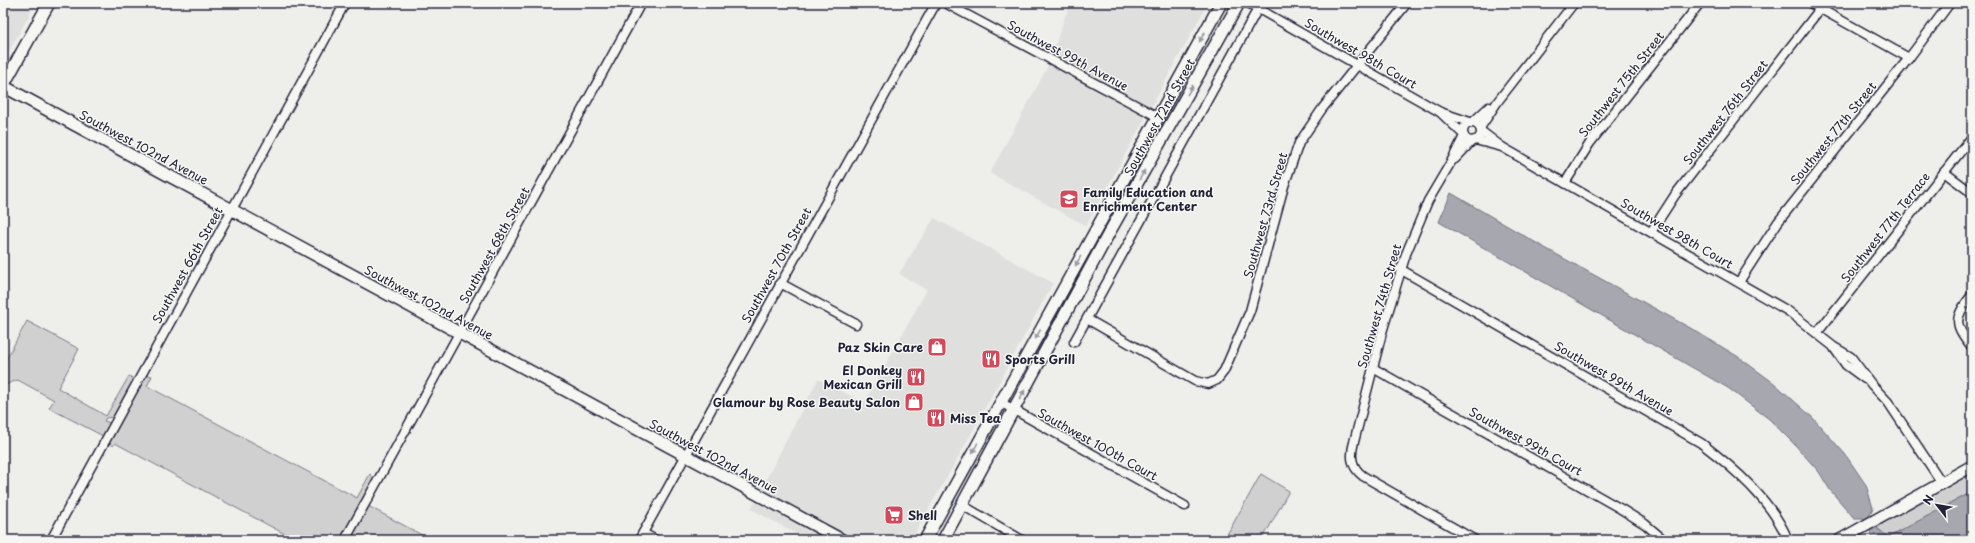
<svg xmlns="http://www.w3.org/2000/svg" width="1975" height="543" font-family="'Playpen Sans',sans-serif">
  <rect width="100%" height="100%" fill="#eeeeeb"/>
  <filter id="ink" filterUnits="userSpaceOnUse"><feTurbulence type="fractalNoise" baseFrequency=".025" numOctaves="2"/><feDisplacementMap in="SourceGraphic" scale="8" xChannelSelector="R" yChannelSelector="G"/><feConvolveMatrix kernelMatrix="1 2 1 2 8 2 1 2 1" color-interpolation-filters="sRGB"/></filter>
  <g filter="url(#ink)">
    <!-- built -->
    <g fill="#dfdfde">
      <path d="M3,3h33l-33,59z"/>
      <path d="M1070,3h138l-122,223 -96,-53 56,-103z"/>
      <path d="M934,218l119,65 -94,173 -48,84h-103l-57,-31 67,-130 46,24 63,-113 -28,-16z"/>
    </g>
    <!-- green -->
    <g fill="#d0d0d1" stroke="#797986">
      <path d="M27,321l52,28 -21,39 48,28 23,-40 5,3 -21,38 -7,1 -2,3 6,2 -7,13 -54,-28 5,-8 -36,-20 -11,4 -4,7v-26z"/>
      <path d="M146,375l6,1 -5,10 210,112 13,-24 4,5 -34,61h-44l-181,-97 -2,3 -4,-4z"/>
      <path d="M1972,472v20l-83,45 -12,-9 14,-11z"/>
      <path d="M1261,474l28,17 -27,49h-38z"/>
      <path d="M368,506l63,34h-82z"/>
    </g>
    <!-- water -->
    <path fill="#a7a7af" stroke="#727281" d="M1451,193l94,55 147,81 45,27 37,27 38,34 33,37 21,31 7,23 -3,6c3,9 10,21 19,23l83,-45v40l-15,8h-85l-2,-10 -7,-12h-9l-24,-28 -11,-18 -23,-26 -27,-27 -41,-31 -289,-166z"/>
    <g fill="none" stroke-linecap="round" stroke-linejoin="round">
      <!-- street casing -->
      <g stroke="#22223b" stroke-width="11">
        <g id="street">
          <path d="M945,3l213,114"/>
          <path d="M1248,3l192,109 30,10"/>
          <path d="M1810,3l99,55"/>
          <path d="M1440,112l23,22"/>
          <path d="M1473,122l16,-15"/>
          <circle cx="1472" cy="132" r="9"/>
          <path d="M1480,128l18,-27 76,-98"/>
          <path d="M1481,131l21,16"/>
          <path d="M1464,136l-13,26 -23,39 -22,53 -23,75 -29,113c-4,14 -3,25 9,34l112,64"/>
          <path d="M1475,140l27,7 286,164 46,36 17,10 21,28 16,17 54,81"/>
          <path d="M1455,159l17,-18"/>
          <path d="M1944,172l28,21"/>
          <path d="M1565,183l25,-40 110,-140"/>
          <path d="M1651,232l24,-37 145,-186"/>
          <path d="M1400,269l301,174c33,25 71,58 87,97"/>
          <path d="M1739,282l39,-60 131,-164 41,-55"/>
          <path d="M780,283l76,41"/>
          <path d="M1972,295c-18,23 -19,29 0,52"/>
          <path d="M1087,319l108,62 13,3 9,-4 7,-9 26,-60 34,-125 15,-43 23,-34 85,-106"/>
          <path d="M1817,333l155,-196"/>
          <path d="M1074,342l187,-339"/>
          <path d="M1834,348l12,17 19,14"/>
          <path d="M1373,368l248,141 24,15 19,16"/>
          <path d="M1000,402l185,104"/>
          <path d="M962,505l60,35"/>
          <path d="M643,533l13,7"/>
          <path d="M51,540l294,-537"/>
          <path d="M345,540l296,-537"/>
          <path d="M639,540l297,-537"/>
          <path d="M1458,540l4,-7"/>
        </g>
      </g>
      <!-- secondary casing -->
      <g stroke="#22223b" stroke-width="14">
        <g id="secondary">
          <path d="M3,86l839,454"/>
          <path d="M3,86l46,-83"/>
          <path d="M925,540l296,-537"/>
          <path d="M943,540l166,-307 130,-230"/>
          <path d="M1840,540l132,-74"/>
        </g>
      </g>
      <!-- street -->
      <use href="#street" stroke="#f6f6f2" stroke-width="8"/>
      <!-- secondary -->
      <use href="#secondary" stroke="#f6f6f2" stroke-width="11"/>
    </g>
    <!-- one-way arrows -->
    <defs><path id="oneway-solid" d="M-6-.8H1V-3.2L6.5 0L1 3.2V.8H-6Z"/></defs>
    <g fill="#9797a0">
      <use href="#oneway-solid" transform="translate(1202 37) rotate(119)"/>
      <use href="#oneway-solid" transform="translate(1190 90) rotate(-60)"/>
      <use href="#oneway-solid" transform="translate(1142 175) rotate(-61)"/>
      <use href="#oneway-solid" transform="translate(1078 261) rotate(119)"/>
      <use href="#oneway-solid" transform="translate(1038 334) rotate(119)"/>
      <use href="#oneway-solid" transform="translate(1022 395) rotate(-61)"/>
      <use href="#oneway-solid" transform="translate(975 448) rotate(118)"/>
    </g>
  </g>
  <!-- icons -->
  <defs>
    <g id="school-square" transform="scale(1)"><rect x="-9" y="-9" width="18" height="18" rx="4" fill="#d1495b" stroke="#f6f6f2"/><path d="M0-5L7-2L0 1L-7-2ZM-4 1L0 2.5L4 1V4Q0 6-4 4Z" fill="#fff"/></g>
    <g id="shop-square" transform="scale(1)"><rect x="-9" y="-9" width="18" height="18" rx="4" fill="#d1495b" stroke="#f6f6f2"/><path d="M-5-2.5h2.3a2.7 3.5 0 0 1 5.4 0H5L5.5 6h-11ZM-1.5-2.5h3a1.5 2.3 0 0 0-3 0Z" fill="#fff"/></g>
    <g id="restaurant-square" transform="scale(1)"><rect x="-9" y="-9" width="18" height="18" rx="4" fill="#d1495b" stroke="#f6f6f2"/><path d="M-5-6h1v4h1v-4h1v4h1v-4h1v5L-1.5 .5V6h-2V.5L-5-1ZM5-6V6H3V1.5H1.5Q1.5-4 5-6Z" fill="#fff"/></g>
    <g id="supermarket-square" transform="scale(1)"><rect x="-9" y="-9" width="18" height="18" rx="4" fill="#d1495b" stroke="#f6f6f2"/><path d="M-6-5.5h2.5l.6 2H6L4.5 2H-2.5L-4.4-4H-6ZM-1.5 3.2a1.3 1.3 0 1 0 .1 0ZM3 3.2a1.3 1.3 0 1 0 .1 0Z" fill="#fff"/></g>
  </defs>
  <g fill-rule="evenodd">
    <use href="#school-square" x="1069" y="199"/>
    <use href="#shop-square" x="937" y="347"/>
    <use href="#restaurant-square" x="991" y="359"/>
    <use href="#restaurant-square" x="916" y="377"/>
    <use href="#shop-square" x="914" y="402"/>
    <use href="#restaurant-square" x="936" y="418"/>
    <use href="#supermarket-square" x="894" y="515"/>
  </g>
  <g text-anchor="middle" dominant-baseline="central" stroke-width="3" stroke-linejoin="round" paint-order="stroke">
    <!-- street labels -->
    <g font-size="12" fill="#22223b" stroke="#f6f6f2">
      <text transform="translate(1361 53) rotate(30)">Southwest 98th Court</text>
      <text transform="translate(1068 55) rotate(28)">Southwest 99th Avenue</text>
      <text transform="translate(1621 84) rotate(-52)">Southwest 75th Street</text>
      <text transform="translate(1725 112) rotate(-52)">Southwest 76th Street</text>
      <text transform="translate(1159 117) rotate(-61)">Southwest 72nd Street</text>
      <text transform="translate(1833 133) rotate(-51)">Southwest 77th Street</text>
      <text transform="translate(144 147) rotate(28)">Southwest 102nd Avenue</text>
      <text transform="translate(1265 215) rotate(-74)">Southwest 73rd Street</text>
      <text transform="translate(1885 227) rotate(-52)">Southwest 77th Terrace</text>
      <text transform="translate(1677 233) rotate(30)">Southwest 98th Court</text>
      <text transform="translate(494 245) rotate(-61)">Southwest 68th Street</text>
      <text transform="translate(187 265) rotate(-61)">Southwest 66th Street</text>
      <text transform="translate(776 265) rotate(-61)">Southwest 70th Street</text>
      <text transform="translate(429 302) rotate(28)">Southwest 102nd Avenue</text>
      <text transform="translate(1379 306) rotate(-74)">Southwest 74th Street</text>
      <text transform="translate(1614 378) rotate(30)">Southwest 99th Avenue</text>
      <text transform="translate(1526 441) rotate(29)">Southwest 99th Court</text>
      <text transform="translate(1098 444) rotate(29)">Southwest 100th Court</text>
      <text transform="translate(714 456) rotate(28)">Southwest 102nd Avenue</text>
    </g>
    <!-- poi labels -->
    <g font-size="12" font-weight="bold" fill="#22223b" stroke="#f6f6f2" text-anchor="start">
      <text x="1083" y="192">Family Education and<tspan x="1083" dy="14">Enrichment Center</tspan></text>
      <text x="923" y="347" text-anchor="end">Paz Skin Care</text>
      <text x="1005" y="359">Sports Grill</text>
      <text x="902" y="370" text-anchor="end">El Donkey<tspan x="902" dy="14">Mexican Grill</tspan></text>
      <text x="900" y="402" text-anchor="end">Glamour by Rose Beauty Salon</text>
      <text x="950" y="418">Miss Tea</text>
      <text x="908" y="515">Shell</text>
    </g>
  </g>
  <!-- margin -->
  <rect width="1975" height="543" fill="none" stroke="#f6f6f2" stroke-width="16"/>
  <rect x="8" y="8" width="1959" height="527" fill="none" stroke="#22223b" stroke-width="1.5" filter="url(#ink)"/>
  <!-- north arrow -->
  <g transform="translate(1937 505) rotate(301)" stroke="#f6f6f2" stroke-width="3" paint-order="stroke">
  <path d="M0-3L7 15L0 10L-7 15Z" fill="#22223b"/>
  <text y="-6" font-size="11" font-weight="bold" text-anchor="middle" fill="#22223b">N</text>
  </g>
</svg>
